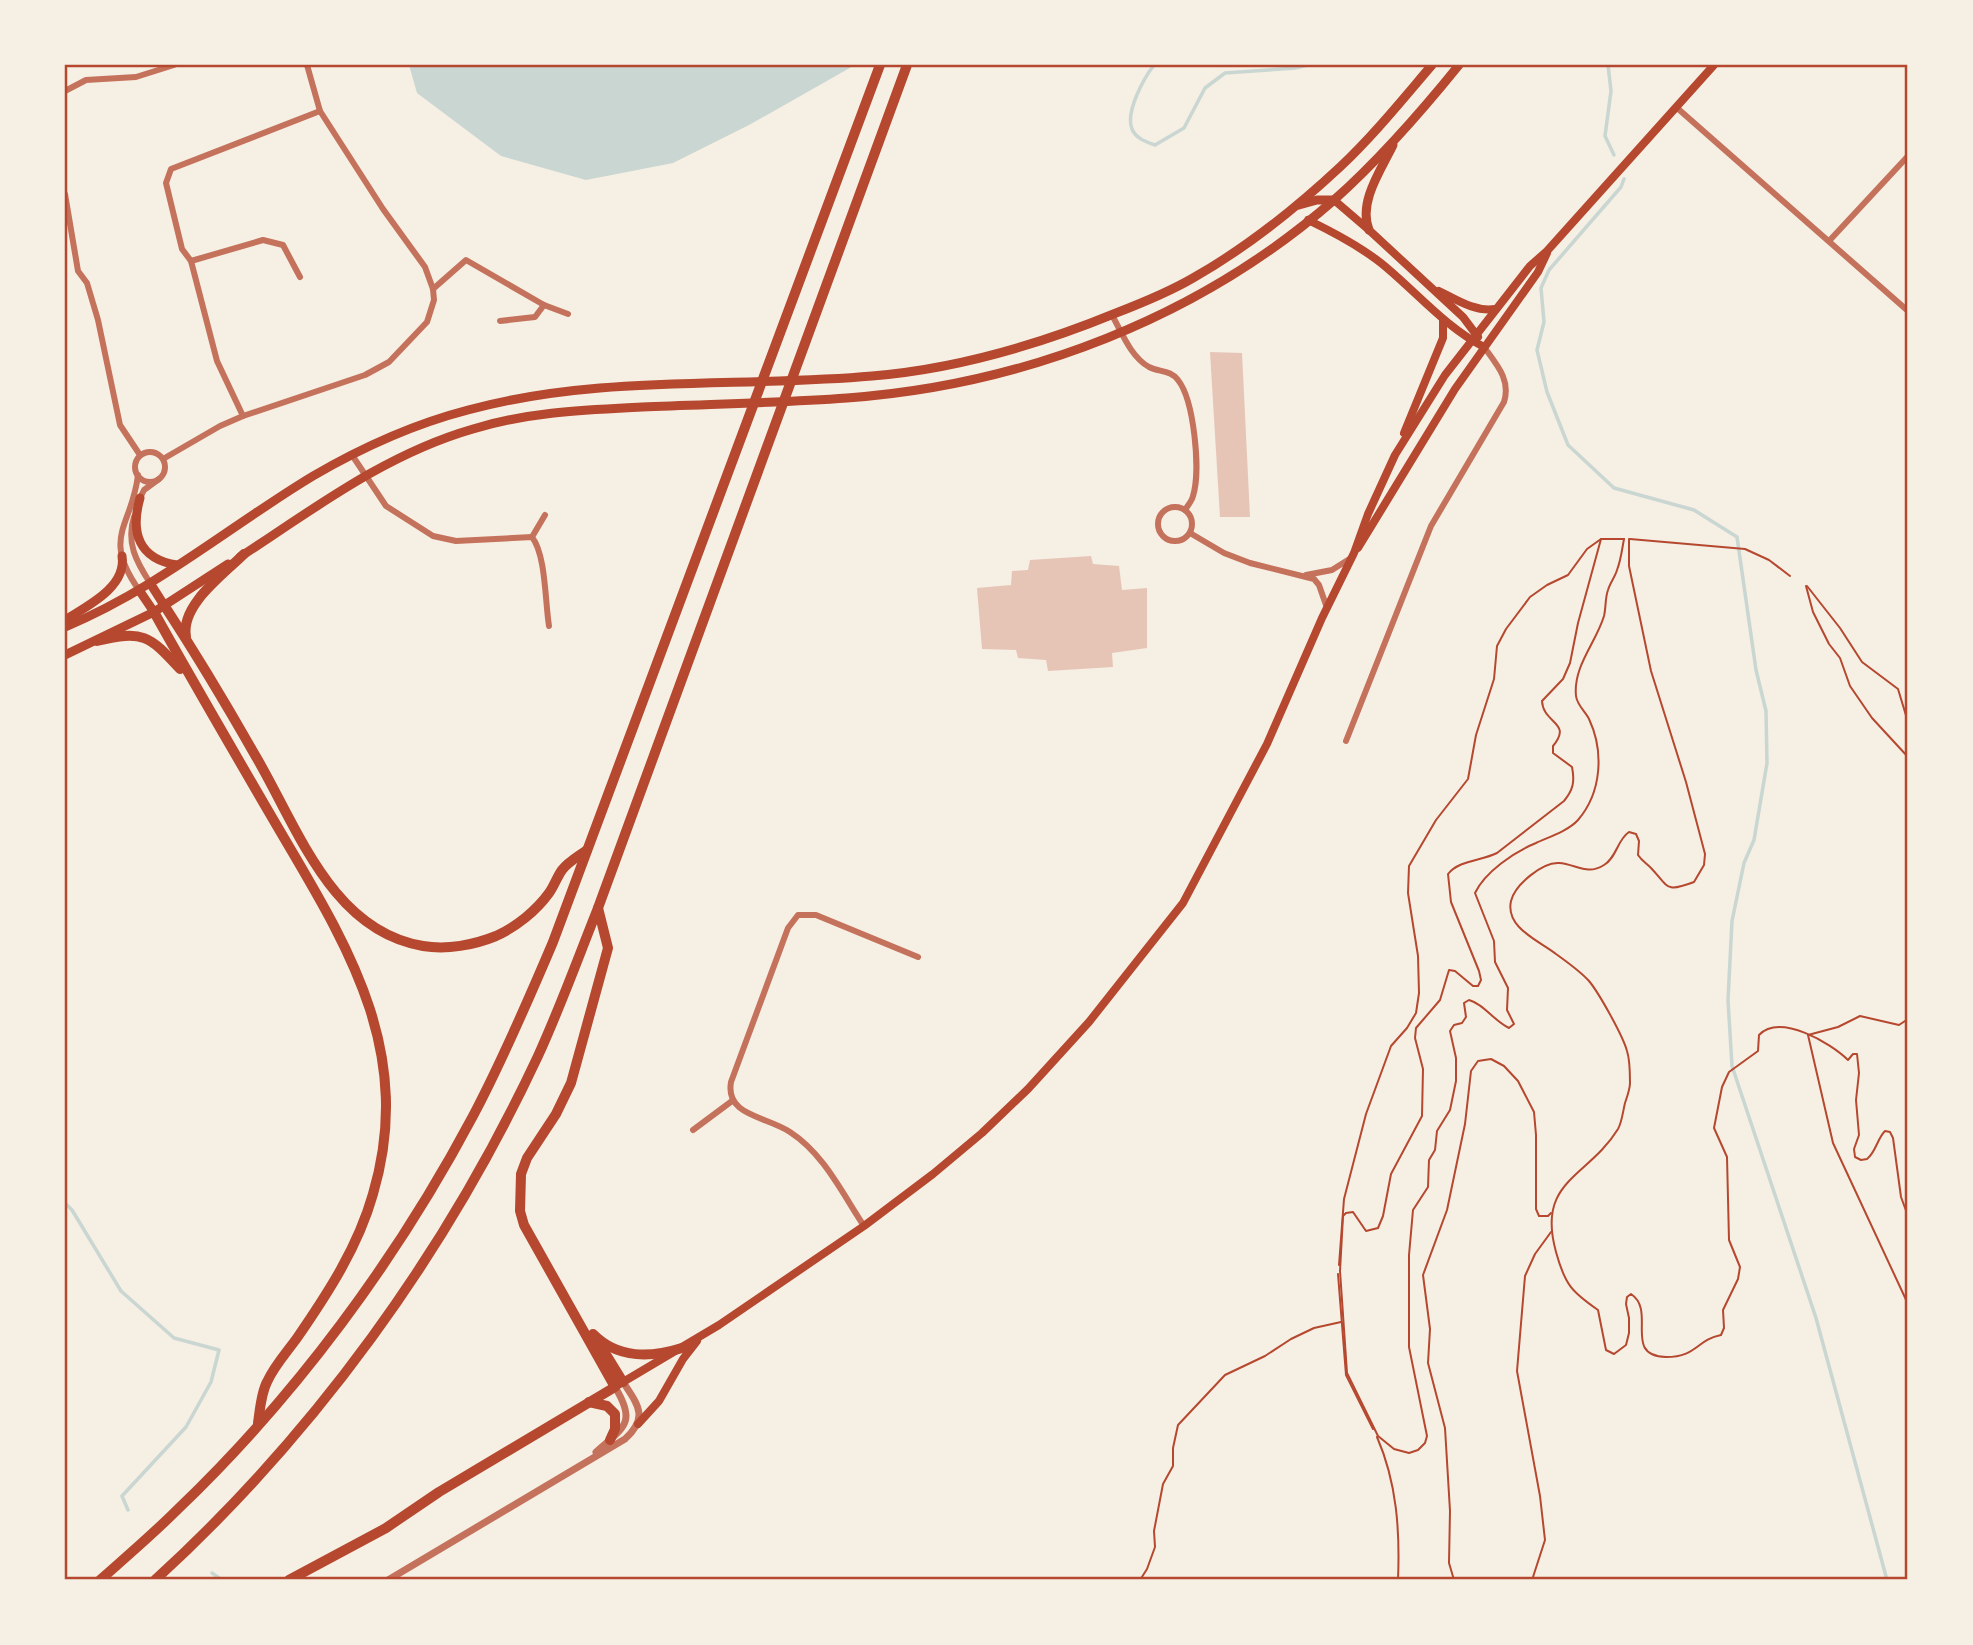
<svg xmlns="http://www.w3.org/2000/svg" width="1973" height="1645" font-family="'Work Sans',sans-serif">
  <rect width="100%" height="100%" fill="#f6efe4"/>
  <!-- water -->
  <path fill="#c9d6d2" d="M409,65h446l-106,60 -76,38 -87,17 -85,-24 -84,-63z"/>
  <g fill="none" stroke-linecap="round" stroke-linejoin="round">
    <!-- stream -->
    <g stroke="#c9d6d2" stroke-width="3.5">
      <path d="M1154,65c-10,13 -29,47 -22,64 4,10 15,13 23,16l29,-17 21,-40 20,-15 70,-5 13,-3"/>
      <path d="M1608,65l3,26 -6,45 9,19"/>
      <path d="M1624,179l-3,8 -72,83 -8,18 3,34 -7,28 10,42 21,53 46,43 80,22 43,27 19,133 10,41 1,52 -13,77 -10,23 -12,58 -4,79 4,66 84,252 71,262"/>
      <path d="M65,1203l7,7 49,81 53,47 45,12 -8,32 -25,45 -64,69 6,14"/>
      <path d="M212,1573l10,7"/>
    </g>
  </g>
  <!-- building -->
  <g fill="#e6c5b7">
    <path d="M1210,352l32,1 8,164h-30z"/>
    <path d="M1091,556l2,8 26,2 3,24 25,-2v60l-35,5 1,14 -65,4 -2,-11 -28,-2 -2,-8 -34,-1 -5,-61 34,-3 1,-14 16,-1 2,-10z"/>
  </g>
  <g fill="none" stroke-linecap="round" stroke-linejoin="round">
    <!-- path -->
    <g stroke="#b5482f" stroke-width="2">
      <path d="M1601,539l-23,84 -8,40 -7,16 -21,22c1,23 31,21 11,45v7l19,14c3,15 1,23 -8,34l-67,52c-16,8 -38,7 -49,21l3,28 28,69 2,9 -3,6h-5l-18,-15 -6,-1 -9,30 -24,28 -1,10 8,31 -1,47 -31,58 -8,42 -5,12 -12,3 -13,-19 -7,1 -3,3 -3,55 7,102 31,63 16,13 15,4 9,-3 7,-7 2,-7 -18,-89v-92l4,-45 15,-23 1,-27 6,-10 2,-19 13,-21 6,-29v-23l-6,-27 4,-6 8,-2 4,-6 -2,-14 5,-3c15,4 25,21 40,28l5,-4 -7,-14 1,-22 -13,-26 -1,-21 -19,-48c10,-21 39,-41 61,-50 13,-6 32,-12 42,-23 24,-28 26,-69 11,-101 -4,-8 -12,-14 -13,-23 -3,-30 20,-53 28,-80 2,-8 1,-18 4,-26 2,-7 7,-13 9,-20 4,-10 5,-21 7,-31"/>
      <path d="M1629,539v27l22,105 35,111 19,72 -1,11 -10,17c-29,11 -25,5 -43,-14 -5,-5 -9,-7 -13,-13l1,-14 -3,-7 -7,-2c-12,8 -12,25 -25,33 -17,11 -28,-1 -45,-2 -17,-1 -44,22 -48,38 -6,27 29,40 45,53 11,8 24,17 33,27 10,12 34,55 38,70 3,9 3,22 3,32 0,6 -3,14 -5,20 -2,8 -3,19 -7,26 -30,49 -82,51 -62,123 9,33 16,40 42,58l8,40 8,4 12,-9 3,-12v-15l-3,-14 1,-7 4,-3c26,17 -9,62 35,63 31,0 30,-17 55,-22l3,-7 -1,-18 15,-31 2,-12 -11,-27 -2,-83 -13,-29 8,-41 7,-15 29,-21 1,-16c21,-22 72,8 89,25l5,-6h4l2,19 -3,27 3,35 -5,14 1,8 6,3 6,-1c9,-7 10,-20 18,-28l5,1 3,6 8,59 7,19"/>
      <path d="M1630,539l115,10 24,11 21,16"/>
      <path d="M1806,586l7,26 16,32 11,14 10,28 22,32 36,39"/>
      <path d="M1807,586l33,42 22,34 36,27 10,33"/>
      <path d="M1908,1019l-9,6 -39,-9 -22,11 -30,8 25,108 75,161"/>
      <path d="M1339,1265l5,-66 22,-85 25,-68 16,-18 9,-15 3,-20 -1,-37 -10,-63 1,-27 27,-46 32,-41 8,-44 18,-56 3,-33 9,-17 24,-32 17,-12 21,-10 19,-26 14,-10h23"/>
      <path d="M1338,1274l8,101 27,54"/>
      <path d="M1377,1437c20,46 23,94 21,143"/>
      <path d="M1140,1580l7,-11 8,-22 -1,-16 9,-47 10,-18v-18l5,-23 47,-50 40,-19 26,-17 23,-11 27,-6"/>
      <path d="M1454,1580l-5,-17 1,-52 -5,-83 -17,-65 2,-34 -7,-54 24,-65 18,-86 6,-53 7,-10 13,-2 13,7 14,15 16,31 2,23v74l3,7h9l3,-3"/>
      <path d="M1537,1580l-4,-3 12,-37 -5,-44 -23,-125 8,-95 10,-22 16,-22"/>
    </g>
    <!-- minor -->
    <g stroke="#c5725c" stroke-width="6">
      <path d="M65,91l21,-11 50,-3 38,-12"/>
      <path d="M1676,107l232,204"/>
      <path d="M65,194l13,77 9,12 11,37 22,105 20,30"/>
      <path d="M1830,240l78,-84"/>
      <path d="M191,261l72,-21 20,5 17,32"/>
      <path d="M433,289l33,-29 78,45 24,9"/>
      <path d="M1112,315c10,18 19,42 37,52 10,5 22,3 29,13 16,20 23,91 15,116 -1,5 -5,9 -8,14"/>
      <path d="M500,321l35,-4 9,-12"/>
      <path d="M243,416l-26,-55 -26,-100 -9,-12 -16,-66 5,-14 149,-58"/>
      <circle cx="150" cy="467" r="15"/>
      <path d="M352,455l34,51 47,30 23,5 76,-4c14,18 13,65 17,89"/>
      <path d="M163,459l57,-33 23,-10 122,-41 24,-13 38,-40 7,-22 -1,-11 -8,-22 -42,-58 -63,-98 -13,-46"/>
      <path d="M138,475c-6,52 -37,61 1,115"/>
      <path d="M139,500l5,-10 15,-11"/>
      <circle cx="1175" cy="524" r="17"/>
      <path d="M134,517c-8,26 2,44 16,66"/>
      <path d="M1190,533l34,20 26,10 64,16 5,6 8,23"/>
      <path d="M532,537l13,-22"/>
      <path d="M1306,575l26,-5 19,-12"/>
      <path d="M1346,741l85,-215 73,-124c7,-22 -7,-37 -20,-55"/>
      <path d="M693,1130l39,-29"/>
      <path d="M864,1226c-22,-33 -40,-72 -74,-94 -24,-16 -65,-16 -59,-50l57,-154 10,-13h18l102,42"/>
    </g>
    <!-- tertiary -->
    <g stroke="#c5725c" stroke-width="7">
      <path d="M596,1452c28,-25 41,-29 19,-65"/>
      <path d="M388,1580l237,-141c24,-22 13,-34 -2,-57"/>
    </g>
    <!-- secondary -->
    <g stroke="#b5482f" stroke-width="8">
      <path d="M1334,200l35,30 94,87 15,20"/>
      <path d="M1308,220c27,13 56,28 79,48 33,28 59,59 97,79"/>
      <path d="M1439,291c18,9 36,21 56,18"/>
      <path d="M1404,433l39,-95v-17"/>
      <path d="M1358,548l97,-159 83,-117 9,-19"/>
      <path d="M618,1385l101,-60 145,-99 69,-52 49,-41 46,-44 61,-67 94,-119 84,-159 55,-126 32,-65 14,-39 27,-59 50,-80 85,-109 17,-15 167,-186"/>
      <path d="M638,1424l21,-23 24,-42 14,-18"/>
    </g>
    <!-- primary -->
    <g stroke="#b5482f" stroke-width="9">
      <path d="M1299,205l18,-5h16"/>
      <path d="M1369,230c-11,-28 12,-60 24,-85"/>
      <path d="M140,498c-10,35 -1,61 37,67"/>
      <path d="M240,557c75,-49 146,-103 233,-128 55,-17 111,-19 169,-22 68,-3 137,-4 205,-9 177,-13 352,-80 487,-198 45,-40 87,-88 125,-135"/>
      <path d="M150,583l14,22"/>
      <path d="M139,590l15,22"/>
      <path d="M65,620c22,-14 62,-33 57,-64"/>
      <path d="M65,627c90,-37 165,-101 248,-151 48,-28 101,-52 155,-66 132,-36 270,-22 404,-34 85,-7 166,-31 244,-63 26,-10 53,-21 77,-35 53,-30 102,-69 147,-111 33,-31 62,-67 92,-102"/>
      <path d="M65,655l89,-43 74,-48"/>
    </g>
    <!-- motorway -->
    <g stroke="#b5482f" stroke-width="10">
      <path d="M164,605c32,49 62,99 91,150 42,71 76,176 168,191 24,4 51,-1 73,-10 20,-9 40,-25 53,-43 5,-7 8,-16 13,-23 6,-8 17,-14 25,-20"/>
      <path d="M154,612c38,68 77,135 116,202 71,122 147,231 103,380 -15,53 -45,99 -76,144 -10,14 -23,28 -30,44 -6,11 -7,28 -9,41"/>
      <path d="M186,637c-6,-32 38,-63 58,-83"/>
      <path d="M97,641c46,-11 52,-6 83,28"/>
      <path d="M593,1334c25,25 57,24 89,14"/>
      <path d="M599,1343l24,39"/>
      <path d="M589,1402l18,4 8,8v15l-5,11"/>
      <path d="M100,1580c26,-23 53,-46 78,-71 118,-113 219,-250 295,-393 30,-57 55,-115 80,-174l327,-877"/>
      <path d="M155,1580c160,-146 291,-327 383,-524 22,-48 40,-98 60,-148l309,-843"/>
      <path d="M289,1580l97,-52 53,-36 176,-105 -91,-162 -4,-14 1,-37 6,-16 29,-44 15,-31 37,-135 -10,-40"/>
    </g>
  </g>
  <!-- border -->
  <rect width="1973" height="1645" fill="none" stroke="#f6efe4" stroke-width="133"/>
  <rect x="66" y="66" width="1840" height="1512" fill="none" stroke="#b5482f" stroke-width="2.5"/>
</svg>
